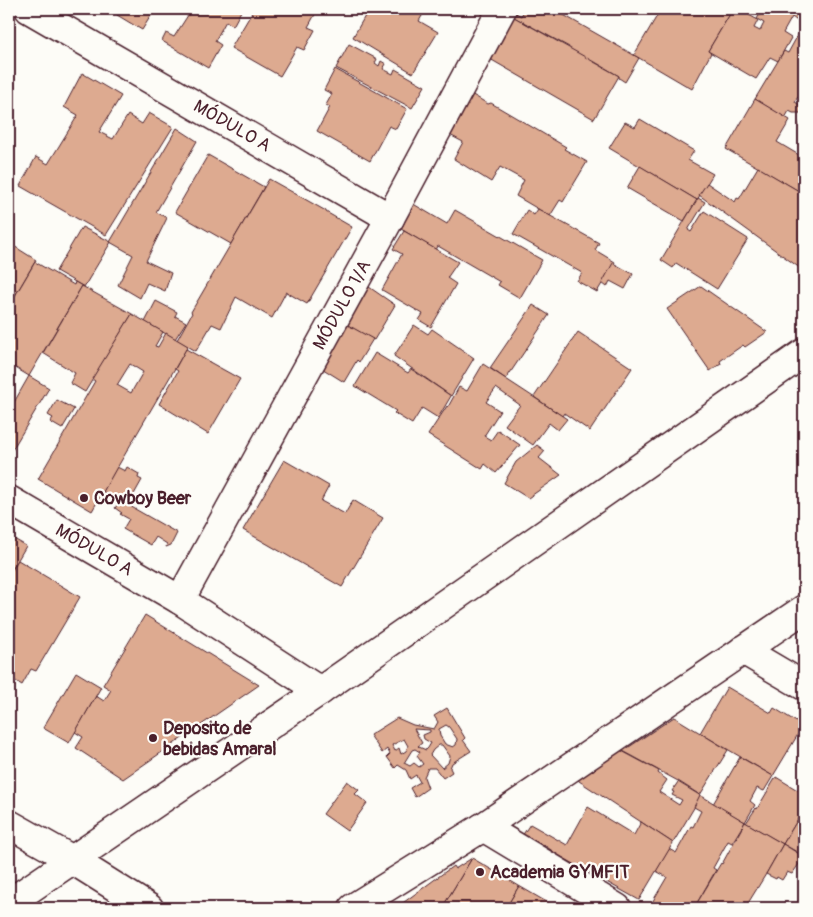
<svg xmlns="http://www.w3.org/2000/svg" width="813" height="917" font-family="Pangolin,sans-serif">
  <rect width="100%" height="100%" fill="#fdfcf7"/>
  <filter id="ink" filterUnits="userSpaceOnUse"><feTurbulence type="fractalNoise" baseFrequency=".02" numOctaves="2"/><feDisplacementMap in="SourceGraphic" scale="10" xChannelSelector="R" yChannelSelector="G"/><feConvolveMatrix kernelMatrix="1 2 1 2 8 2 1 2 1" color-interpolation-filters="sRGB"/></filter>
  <g filter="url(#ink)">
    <!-- building -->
    <g fill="#ddaa90" stroke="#4a1f2b" fill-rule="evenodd">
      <path d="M121,9h34l-13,21 -25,-15z"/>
      <path d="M192,9h44l5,2 -8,15 -7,-5 -11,20 6,4 -13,23 -46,-27 4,-8 8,4z"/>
      <path d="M254,9h64l-10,18 7,3 -11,20 -7,-3 -17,29 -49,-28z"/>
      <path d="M369,9h57l-7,12 19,11 -25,41 -60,-36z"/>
      <path d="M525,9h28l86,49 -14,24 -6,-4v-2l-24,-14 -1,1 -26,-14 1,-2 -55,-30 2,-4 5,3z"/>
      <path d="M661,9h72l-25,42 3,2 -19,36 -58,-34z"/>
      <path d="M733,9h19l-3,6 9,5 -4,8 6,3 4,-8 -7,-4 4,-7 -7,-3h50v7l-4,7 -8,-6 -9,16 8,5 -13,23 -8,-4 -14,22 -48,-28z"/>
      <path d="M514,17l105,59 -25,43 -104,-60z"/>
      <path d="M804,24v68l-3,-1 -6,11 7,4 2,-4v27l-4,-3 4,-13h-11l-4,-2 -4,7 -30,-19 29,-48 4,2z"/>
      <path d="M349,44l28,15 -2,4 4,3 2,-5 5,3 -3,5 10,5 2,-5 30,17 -13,22 -76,-40z"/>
      <path d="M335,69l72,40 -11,20 -7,-3 -19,35 -53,-30 13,-24 -4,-2 6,-11 -8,-4z"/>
      <path d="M82,73l39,23 -22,36 14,7 15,-24 14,9 7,-11 24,14 -67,108 -86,-49 16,-29 12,7 30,-49 -14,-8z"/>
      <path d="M471,94l17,10 3,-1 75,44 -2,2 23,13 -24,40 -3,-2 -10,16 -34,-20 8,-16 -24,-13 -9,15 -37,-23 9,-17 -15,-8z"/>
      <path d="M755,99l35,21 -13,22 27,16v36l-78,-45z"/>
      <path d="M640,119l54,32 -6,9 25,14 -16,26 -88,-52 16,-26 10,5z"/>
      <path d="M177,128l20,13 -41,71 11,6 -21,43 25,12 -6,18 -18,-8 -7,15 -22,-13 15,-30 -23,-13z"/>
      <path d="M208,155l56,32 -33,57 -56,-32z"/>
      <path d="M640,166l57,34 -13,21 -57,-33z"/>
      <path d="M758,167l46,27v77l-105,-76 8,-12 28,19 2,-4 2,1z"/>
      <path d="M269,179l57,32v1l26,15 -45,77 -21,-12 -14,26 -36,-21 -15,31 -9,-4 -16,27 -19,-11 15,-27 -1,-1z"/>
      <path d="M698,198l7,4 -17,28 3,2 13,-21 44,28 -31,50 -41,-26 -3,5 -12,-8z"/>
      <path d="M410,202l37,22 8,-14 87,50 -22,38 -22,-13 2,-3 -62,-36 -2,4 -40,-24z"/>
      <path d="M538,209l61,34 -4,7 20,12 -18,30 -20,-11 5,-8 -69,-39 14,-24 7,5z"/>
      <path d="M82,227l29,15 -27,45 -28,-16z"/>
      <path d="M404,231l54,31 -11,16 9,6 -25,43 -12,-7 4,-6 -41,-24 20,-36 -9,-5z"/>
      <path d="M9,243l27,17 -27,46z"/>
      <path d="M35,262l39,23 1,-3 7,4 -53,90 -20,-12v-58z"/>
      <path d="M613,263l20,11 -8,15 -15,-8 -3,6 -5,-4z"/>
      <path d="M82,286l50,28 -47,78 -15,-9 5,-10 -32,-20z"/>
      <path d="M701,286l66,46 -22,15 -2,-2 -23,16 1,3 -11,7 -43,-62z"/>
      <path d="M369,287l26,18 -21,35 -27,-15z"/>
      <path d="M156,301l21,11 -2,4 11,6 -11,17 -30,-17z"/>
      <path d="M533,305l16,10 -43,64 -16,-11z"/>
      <path d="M132,314l31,18 -8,14 3,1 8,-14 22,13 -96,165 -54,-32 57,-98 -3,-2zM130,364l13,8 -12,21 -14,-8z"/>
      <path d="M346,324l27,15 -14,23 -2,-2 -13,22 -24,-15z"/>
      <path d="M414,325l14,9 4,-5 42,29 -23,38 -57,-40z"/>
      <path d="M578,332l54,36 -42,63 -26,-18 -2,3 -28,-19z"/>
      <path d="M186,349l54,30 -32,55 -49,-30 19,-33 -3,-2z"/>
      <path d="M375,353l33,20 3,-4 40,27 -13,22 -16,-10 -10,16 -18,-11 2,-2 -41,-25z"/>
      <path d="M483,364l84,55 -9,11 -9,-7 -16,22 -28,-20 15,-20 -24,-17 -10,14 14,9 -16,25 7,4 7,-10 22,15 -24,28 -11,-9 -3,5 -54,-34 19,-29 1,1 11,-20 8,4z"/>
      <path d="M29,376l20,12 -40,67v-44z"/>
      <path d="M57,400l17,9 -12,20 -12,-7 3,-4 -5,-3z"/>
      <path d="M537,445l8,6 -6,7 22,17 -33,23 -24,-15 12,-21z"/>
      <path d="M284,460l45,26 -8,15 24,13 8,-14 30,18 -41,69 -99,-57z"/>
      <path d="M117,467l8,4 2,-4 12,7 -1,4 4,2 -14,25 49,28 -6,12 -5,2 1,-3 -11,-7 -5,8 -28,-16 6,-10 -9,-5 2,-1 -7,-5 5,-7 -17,-9z"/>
      <path d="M9,536l17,10 -17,29z"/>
      <path d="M18,560l62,37 -44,74 -5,-2 -9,16 -13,-8v-102z"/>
      <path d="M145,615l114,70 -136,94 -47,-31 7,-11 -8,-5 21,-36 8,5 7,-11 -8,-5z"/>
      <path d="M76,672l25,15 -32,56 -26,-15z"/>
      <path d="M727,687l44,26 3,-5 29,18 -30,50 -73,-43z"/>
      <path d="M447,708l18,30 -2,2 8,11 -19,12 -2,5 2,4 -9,6 -8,-10h-7l-4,9 4,11 -13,9 -5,-9 10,-6 -4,-7 -6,4 -4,-9 -8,-5 -3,3 -8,-11 3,-3 -3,-5 -5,4 -12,-18 27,-17 16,7 21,4 4,-7 -4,-6zM446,725l3,2 8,12 -1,6 -3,2 -8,-3 -5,-8 -1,-7zM414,729l16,1v2l-7,3 1,4 7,4 -3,5 -2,2 -7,-3 -1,-1 4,-3zM404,739l4,7 -2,5 -5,3 -2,-6 -4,3 -3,-6zM439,745h3l8,11 -2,7 -6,5 -12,-13 3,-5zM415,749l5,3 -3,4 6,8 -4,3 -5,-4 -4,3 -6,-3 8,-13z"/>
      <path d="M674,717l54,33 -28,45 -22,-14 -55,-30z"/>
      <path d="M620,750l39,21 -1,2 9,7 -8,12 20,13 3,-5 -10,-5 2,-3 -2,-1 6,-9 23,14 -28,47 -94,-62 -4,-7z"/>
      <path d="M740,757l33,19 -9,15 -7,-3 -7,13 5,4 -10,17 -32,-18z"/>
      <path d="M776,777l28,17v15l-21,35 -37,-21 10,-15 1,1z"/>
      <path d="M347,781l12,9 -4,4 12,9 -20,28 -24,-17z"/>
      <path d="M700,795l45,27 -13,21 -4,-2 -15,27 3,2 -22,38h-41l-3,-2 17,-29 -11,-6 13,-22 7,4 15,-27 2,1 8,-16 -7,-4z"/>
      <path d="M588,807l46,28 7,-13 32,21 -34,57 -81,-45 -14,-10 -1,3 -21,-12 8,-12 37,21z"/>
      <path d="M804,809v47l-21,-12z"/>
      <path d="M745,822l38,22 -17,30 -21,34h-51l27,-45 1,1z"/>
      <path d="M783,844l21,13 -12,17 -5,-2 -5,8 -5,-3 -1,2 -10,-5z"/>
      <path d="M472,858l47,28 -13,22h-64z"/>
      <path d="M472,858l-30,50h-46l57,-42 2,3z"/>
      <path d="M519,886l38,22h-51z"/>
    </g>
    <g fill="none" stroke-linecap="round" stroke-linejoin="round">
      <!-- street casing -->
      <g stroke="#4a1f2b" stroke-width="31">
        <g id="street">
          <path d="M29,9l361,209"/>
          <path d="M9,500l171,100 140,91"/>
          <path d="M180,600l210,-382 112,-209"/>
          <path d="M743,650l61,36"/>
          <path d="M9,824l62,35 78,49"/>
          <path d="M483,827l134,81"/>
          <path d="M9,903l311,-212 484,-338"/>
          <path d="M353,908l130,-81 321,-218"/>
        </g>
      </g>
      <!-- street -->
      <use href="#street" stroke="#fdfcf7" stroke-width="28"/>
    </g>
  </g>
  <!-- markers -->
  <g fill="#4a1f2b" stroke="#fdfcf7" stroke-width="2">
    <circle cx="84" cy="498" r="5"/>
    <circle cx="153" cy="738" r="5"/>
    <circle cx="480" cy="872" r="5"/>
  </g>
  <g text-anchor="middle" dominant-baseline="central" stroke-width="4.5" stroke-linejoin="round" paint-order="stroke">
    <!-- street labels -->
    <g font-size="18" fill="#4a1f2b" stroke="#fdfcf7">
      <text transform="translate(232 126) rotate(30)">MÓDULO A</text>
      <text transform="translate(342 305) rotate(-61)">MÓDULO 1/A</text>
      <text transform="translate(94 550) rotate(30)">MÓDULO A</text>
    </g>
    <!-- poi labels -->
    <g font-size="18" font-weight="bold" fill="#4a1f2b" stroke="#fdfcf7" text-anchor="start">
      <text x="94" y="498">Cowboy Beer</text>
      <text x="163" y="728">Deposito de<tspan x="163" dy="21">bebidas Amaral</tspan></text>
      <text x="490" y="872">Academia GYMFIT</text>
    </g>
  </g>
  <!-- margin -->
  <rect width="813" height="917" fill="none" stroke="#fdfcf7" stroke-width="30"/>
  <rect x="15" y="15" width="783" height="887" fill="none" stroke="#4a1f2b" stroke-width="2" filter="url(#ink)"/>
</svg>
